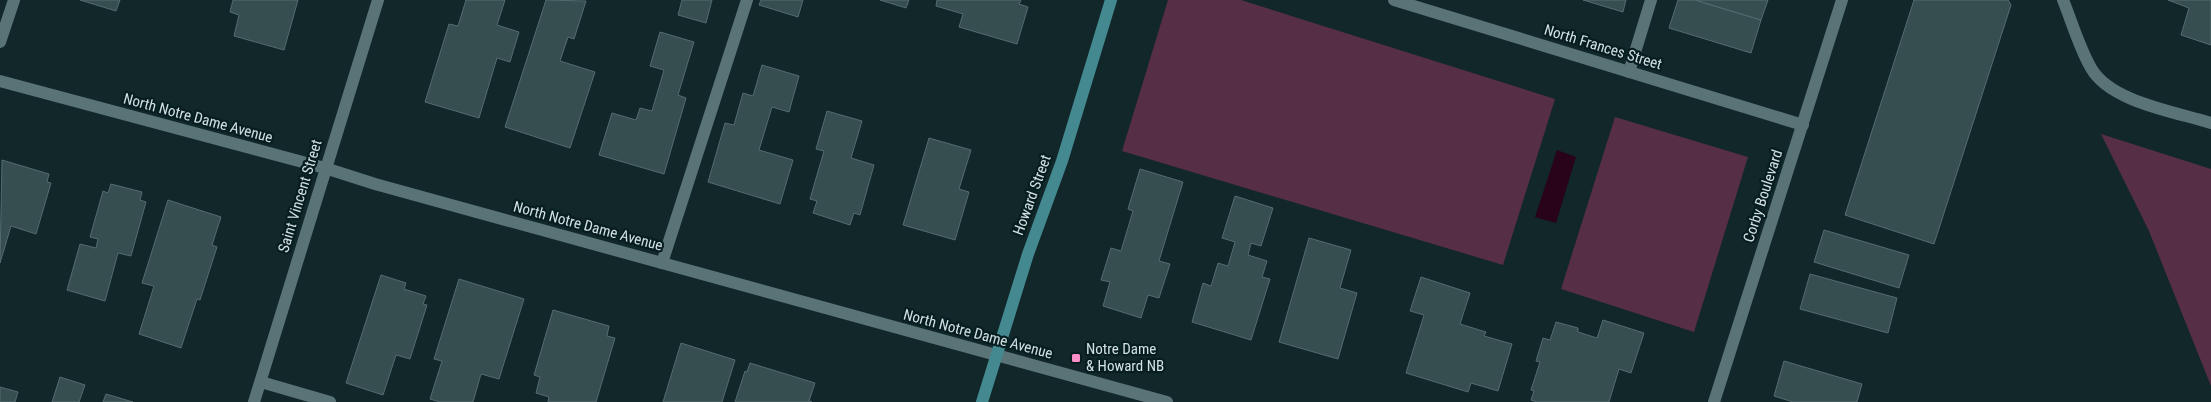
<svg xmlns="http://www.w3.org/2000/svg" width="2211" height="402" font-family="'Roboto Condensed',sans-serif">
  <rect width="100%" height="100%" fill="#11272a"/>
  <!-- green -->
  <g fill="#572f44">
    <path d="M1168,0h73l314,99 -52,166 -381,-114z"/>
    <path d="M1615,117l133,40 -54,175 -133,-43z"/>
    <path d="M2101,134l110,35v217l-62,-155z"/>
  </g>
  <!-- water -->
  <path fill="#280319" d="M1557,150l19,7 -20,66 -21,-6z"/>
  <!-- building -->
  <g fill="#374e51" stroke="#546c6f">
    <path d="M80,0h40l-4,11z"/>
    <path d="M233,0h65l-14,50 -50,-14 5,-21 -9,-3z"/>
    <path d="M466,0h39l-8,25 22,7 -9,30 -13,-4 -18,60 -54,-16 24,-78 9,2z"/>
    <path d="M546,0l40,1 -12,38 -6,-2 -8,24 35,11 -25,76 -65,-21z"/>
    <path d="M682,0h30l-6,23 -28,-8z"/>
    <path d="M761,0h42l-5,17 -39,-12z"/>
    <path d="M880,0h29l-3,8z"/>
    <path d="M937,0h84l-2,4 9,3 -11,37 -58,-17 4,-13 -27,-8z"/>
    <path d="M1583,0h43l-3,12z"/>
    <path d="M1678,0h17l66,20 -10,33 -82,-25z"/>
    <path d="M1695,0h73l-7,20z"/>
    <path d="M1914,0h94l3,5 -77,239 -89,-29z"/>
    <path d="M2168,0h43v45l-30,-10 8,-27z"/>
    <path d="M660,32l34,10 -16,53 8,3 -22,76 -65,-19 13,-42 24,7 4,-12 12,3 12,-41 -14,-4z"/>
    <path d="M762,65l37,11 -10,36 -17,-5 -13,43 34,10 -13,44 -72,-22 17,-59 9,2 9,-32 10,3z"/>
    <path d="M827,111l35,10 -11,37 23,7 -14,50 -6,-2 -4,12 -37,-12 4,-12 -7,-2 14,-48 -8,-2z"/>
    <path d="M929,138l42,12 -12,39 10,3 -14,48 -52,-15z"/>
    <path d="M2,160l47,14 -2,8 4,1 -15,51 -25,-8 -11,37z"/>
    <path d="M1140,169l43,13 -24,79 11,3 -11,34 -11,-3 -7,23 -38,-12 7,-24 -9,-2 10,-32 10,3 12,-40 -5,-2z"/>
    <path d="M111,184l31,8 -2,8 6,2 -15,54 -13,-3 -13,48 -38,-11 13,-46 16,4 2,-9 -8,-2 13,-46 5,2z"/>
    <path d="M1235,196l38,12 -12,38 -10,-3 -3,12 19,6 -5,16 8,2 -19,61 -59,-18 11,-39 8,3 7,-23 10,3 7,-24 -13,-4z"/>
    <path d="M168,200l53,17 -9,28 5,2 -17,53 -3,-1 -16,49 -42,-14 15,-48 -12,-3z"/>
    <path d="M1824,230l85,25 -10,33 -85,-26z"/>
    <path d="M1309,238l42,12 -11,38 17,5 -19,66 -59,-17z"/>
    <path d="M1810,274l87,24 -9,35 -88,-24z"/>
    <path d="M381,275l25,8 -2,6 22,7 -3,8 4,1 -17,54 -14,-4 -13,40 -37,-12z"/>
    <path d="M1421,277l49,16 -10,31 26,8 -2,4 28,8 -14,47 -27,-8 -3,9 -62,-19 18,-58 -14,-4z"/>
    <path d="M459,279l65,20 -25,80 -18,-5 -8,28h-33l-10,-3 12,-38 -8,-2z"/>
    <path d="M553,310l56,16 -2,10 8,2 -19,64h-48l1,-5 -13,-4 4,-16 -6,-2z"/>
    <path d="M1603,320l41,13 -13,40 -12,-4 -10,33h-72l-6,-2 3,-9 -3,-1 9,-28 -4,-1 7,-23 7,2 6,-18 22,6v4l19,6z"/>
    <path d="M681,343l54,17 -13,42h-59z"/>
    <path d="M1784,361l78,23 -5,18h-64l-19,-6z"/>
    <path d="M750,363l65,20 -6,18 3,1h-77l10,-31 2,1z"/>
    <path d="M60,377l25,8 -6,17h-27z"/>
    <path d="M0,387l18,5 -3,10h-15z"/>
    <path d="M106,394l27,8h-30z"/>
  </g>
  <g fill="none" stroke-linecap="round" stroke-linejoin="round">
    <!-- lane -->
    <g stroke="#5a7376" stroke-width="12">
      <path d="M0,42l14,-42"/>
      <path d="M1629,72l22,-72"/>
      <path d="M662,263l85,-263"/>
      <path d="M261,382l69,20"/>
    </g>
    <!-- street -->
    <g stroke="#5a7376" stroke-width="12">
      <path d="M1394,0l409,125"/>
      <path d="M2063,0c9,22 16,47 28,68 19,34 85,44 120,55"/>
      <path d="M0,81l325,87 50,16 792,218"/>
      <path d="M254,402l124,-402"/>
      <path d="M1714,402l128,-402"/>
    </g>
    <!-- secondary -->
    <path stroke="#448990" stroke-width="12" d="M982,402l46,-148 34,-93 49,-161"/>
  </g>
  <!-- markers -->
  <rect fill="#fa8fc8" stroke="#071e21" stroke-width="2" x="1071" y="353" width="10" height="10" rx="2.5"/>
  <g text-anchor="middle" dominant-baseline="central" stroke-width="4.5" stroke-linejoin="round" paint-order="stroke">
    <!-- street labels -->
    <g font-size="15" fill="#d4e1e3" stroke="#071e21">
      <text transform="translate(1603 47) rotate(17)">North Frances Street</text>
      <text transform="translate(198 118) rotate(15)">North Notre Dame Avenue</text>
      <text transform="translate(1032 195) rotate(-70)">Howard Street</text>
      <text transform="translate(300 196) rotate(-73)">Saint Vincent Street</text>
      <text transform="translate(1763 196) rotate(-72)">Corby Boulevard</text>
      <text transform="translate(588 226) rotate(15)">North Notre Dame Avenue</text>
      <text transform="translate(978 334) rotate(15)">North Notre Dame Avenue</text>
    </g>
    <!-- poi labels -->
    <g font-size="15" fill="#d4e1e3" stroke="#071e21" text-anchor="start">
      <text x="1086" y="349">Notre Dame<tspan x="1086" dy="17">&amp; Howard NB</tspan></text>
    </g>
  </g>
</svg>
